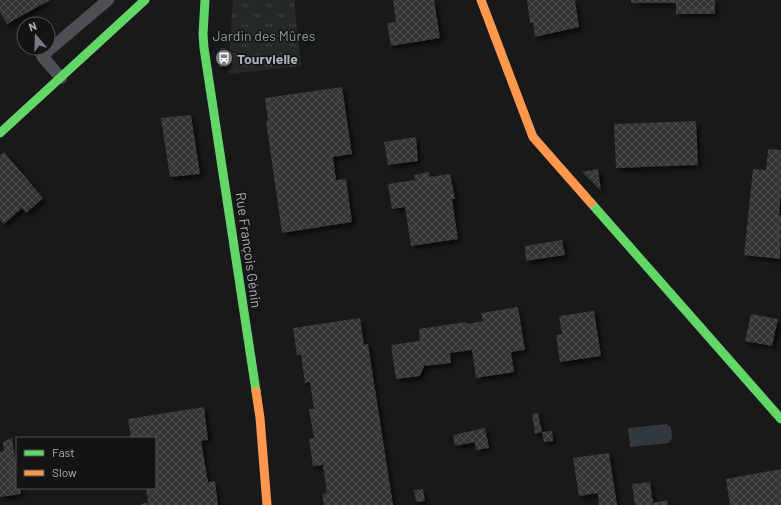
<svg xmlns="http://www.w3.org/2000/svg" width="781" height="505" font-family="Barlow,sans-serif">
  <defs>
    <pattern id="park-tufts" width="24" height="20" patternUnits="userSpaceOnUse"><rect width="24" height="20" fill="#232924"/><path d="M3 7l-1-3M5 7V3M7 7l1-3M15 17l-1-3M17 17v-4M19 17l1-3" fill="none" stroke="#404642"/></pattern>
    <pattern id="building-cross-hatch" width="8" height="8" patternUnits="userSpaceOnUse"><rect width="8" height="8" fill="#343435"/><path d="M0 0l8 8M0 8l8-8" fill="none" stroke="#4f4f50"/></pattern>
    <filter id="shadow"><feDropShadow dx="3.5" dy="3.5" stdDeviation="2" flood-color="#0009"/></filter>
  </defs>
  <rect width="100%" height="100%" fill="#19191a"/>
  <!-- park -->
  <path fill="url(#park-tufts)" d="M233,0h61l7,66 -73,8z"/>
  <!-- water -->
  <path fill="#31383e" d="M667,424l4,3 1,11 -3,5 -39,4 -2,-19z"/>
  <!-- building -->
  <g fill="url(#building-cross-hatch)" filter="url(#shadow)">
    <path d="M0,0h50l-43,24 -7,-12z"/>
    <path d="M393,0h41l6,38 -49,8 -4,-23 9,-1z"/>
    <path d="M527,0h48l4,27 -44,10 -2,-14h-3z"/>
    <path d="M631,0h84v14h-39v-11h-45z"/>
    <path d="M220,48l8,1 -1,18h-8z"/>
    <path d="M342,87l10,67 -19,3 3,23 10,-1 6,43 -70,11 -16,-112 2,-1 -3,-22z"/>
    <path d="M191,115l9,59 -30,3 -9,-59z"/>
    <path d="M696,121l2,44 -82,3 -2,-44z"/>
    <path d="M416,137l2,24 -30,4 -4,-23z"/>
    <path d="M768,149l13,1v41l-2,24h2l-1,44 -36,-4 9,-86 13,1z"/>
    <path d="M4,152l28,33 11,13 -17,15 -4,-5 -18,16 -4,-4v-65z"/>
    <path d="M598,169l3,22 -19,-19z"/>
    <path d="M429,172l1,5 20,-3 5,25h-3l6,40 -47,7 -6,-39 -13,2 -4,-25 27,-4 -1,-5z"/>
    <path d="M562,240l3,15 -39,6 -1,-15z"/>
    <path d="M518,307l7,43 -14,2 3,20 -38,6 -4,-28 -22,3 1,10 -27,3 -4,10 -24,3 -5,-34 29,-4 -1,-12 47,-7 1,2 16,-3 -2,-8z"/>
    <path d="M594,311l7,45 -41,6 -4,-27 6,-1 -3,-18z"/>
    <path d="M751,314l27,5 -6,27 -27,-5z"/>
    <path d="M360,318l4,27 4,-1 25,161h-69l-2,-11 5,-1 -4,-28 -10,1 -4,-27 5,-1 -5,-29h5l-4,-27 -5,1 -4,-28h-4l-4,-27z"/>
    <path d="M204,407l4,33 -7,1 7,41 7,-1 3,24h-79l9,-3 -2,-14h9v-50h-24l-3,-19z"/>
    <path d="M538,413l4,19 -7,2 -3,-20z"/>
    <path d="M485,428l4,20 -13,2 -1,-8 -20,4 -2,-11z"/>
    <path d="M552,431l1,10 -9,1 -2,-10z"/>
    <path d="M12,438l5,30v20h3l1,6 -21,3v-45l4,-1 -1,-9z"/>
    <path d="M609,453l8,52h-18l-1,-12 -19,3 -6,-38z"/>
    <path d="M781,469v36h-51l-4,-26z"/>
    <path d="M650,482l3,21 14,-3 1,5h-33l-3,-21z"/>
    <path d="M423,489l2,12 -9,1 -2,-12z"/>
  </g>
  <g fill="none" stroke-linecap="round" stroke-linejoin="round">
    <!-- lane -->
    <path stroke="#4e4f52" stroke-width="12" d="M61,78l-19,-22 66,-56"/>
    <!-- fast -->
    <g stroke="#63d668" stroke-width="9">
      <path d="M205,0l-2,34 1,14 52,343"/>
      <path d="M0,133l145,-133"/>
      <path d="M591,203l190,216"/>
    </g>
    <!-- slow -->
    <g stroke="#ff974d" stroke-width="9">
      <path d="M481,0l52,137 58,66"/>
      <path d="M256,391l4,27 7,87"/>
    </g>
  </g>
  <!-- icons -->
  <defs>
    <g id="bus-disc" transform="scale(0.9)"><circle r="9.5" fill="#797b81" stroke="#141415"/><path d="M-5-6H5V4H4V6H2V4H-2V6H-4V4H-5ZM-3.5-4V0h7V-4ZM-3.5 1.2v1.5H-2V1.2ZM2 1.2v1.5H3.5V1.2Z" fill="#fff"/></g>
  </defs>
  <g fill-rule="evenodd">
    <use href="#bus-disc" x="224" y="58"/>
  </g>
  <g text-anchor="middle" dominant-baseline="central" stroke-width="3" stroke-linejoin="round" paint-order="stroke">
    <!-- park labels -->
    <g font-size="14" fill="#85a288" stroke="#141415">
      <text x="264" y="35">Jardin des Mûres</text>
    </g>
    <!-- poi labels -->
    <g font-size="14" font-weight="bold" fill="#acb0b9" stroke="#141415" text-anchor="start">
      <text x="237" y="58">Tourvielle</text>
    </g>
    <!-- street labels -->
    <g font-size="14" fill="#acb0b9" stroke="#141415">
      <text transform="translate(249 250) rotate(82)">Rue François Génin</text>
    </g>
  </g>
  <!-- legend -->
  <rect x="16" y="437" width="140" height="52" fill="#141415" stroke="#515257"/>
  <rect x="24" y="450" width="20" height="6" fill="#63d668" stroke="#515257"/>
  <text x="52" y="457" font-size="12" fill="#acb0b9">Fast</text>
  <rect x="24" y="470" width="20" height="6" fill="#ff974d" stroke="#515257"/>
  <text x="52" y="477" font-size="12" fill="#acb0b9">Slow</text>
  <!-- north arrow -->
  <g transform="translate(36 36) rotate(341)"><circle r="19" fill="#141415" stroke="#515257"/>
  <path d="M0-3L7 15L0 10L-7 15Z" fill="#797b81"/>
  <text y="-6" font-size="11" font-weight="bold" text-anchor="middle" fill="#acb0b9">N</text>
  </g>
</svg>
